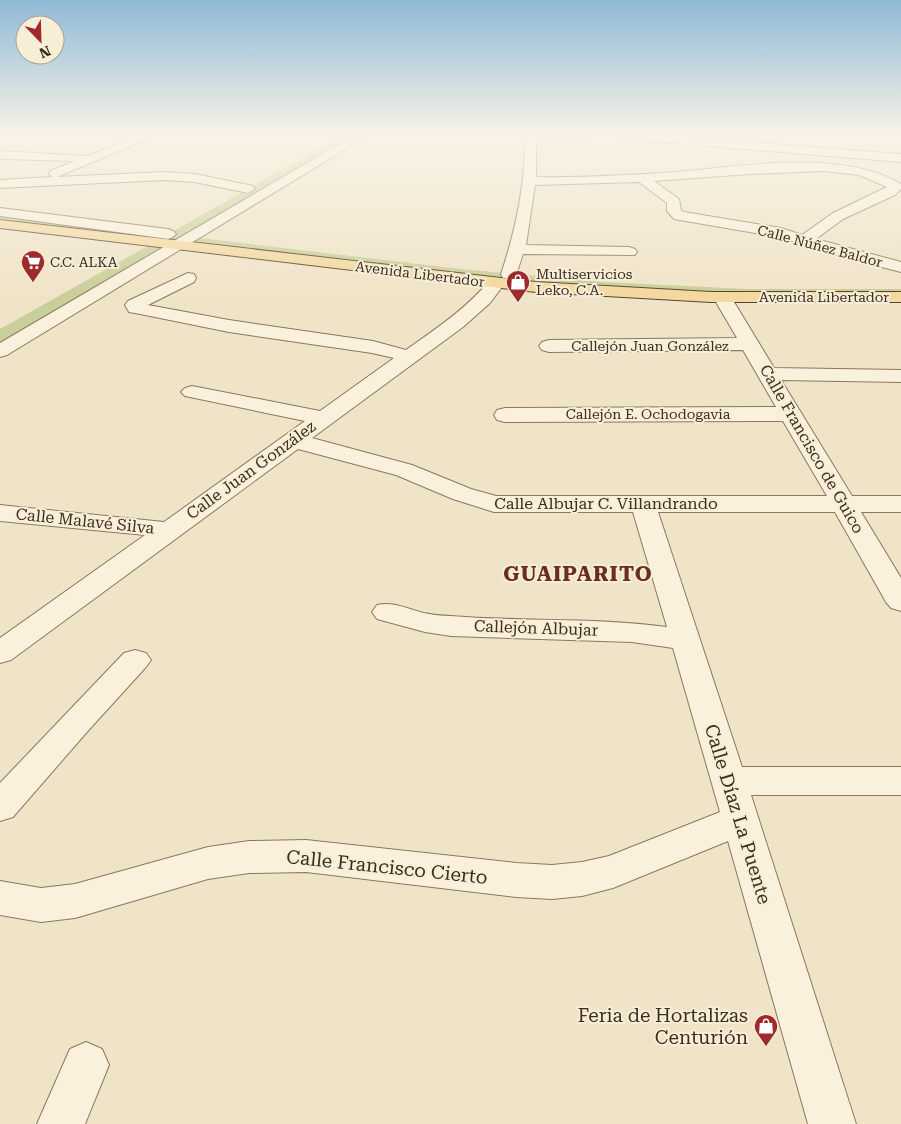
<svg xmlns="http://www.w3.org/2000/svg" width="901" height="1124" font-family="'Roboto Serif',serif">
  <rect width="100%" height="100%" fill="#f0e4c8"/>
  <!-- green -->
  <path fill="#c9cf9b" d="M342,136h19l-169,101 268,32 143,13 144,7h154v8l-268,-3 -456,-49 -177,106v-22l153,-86 -153,-19v-12l168,22z"/>
  <g fill="none" stroke-linecap="round" stroke-linejoin="round">
    <!-- minor casing -->
    <g stroke="#8d765c" stroke-width="2">
      <g id="minor">
        <path d="M136,136h16l-2,2 -93,39 107,-5 31,2 58,12 2,3 -7,4 -53,-11 -31,-2 -164,8v-8l53,-3 -4,-3 1,-3 25,-10 -75,-2v-8l88,5z"/>
        <path d="M353,136h14l-360,219 -7,2v-14z"/>
        <path d="M523,136h73l-2,2 -18,3 -40,-1v37c47,1 94,-2 140,-5 66,-6 167,-23 225,12v5l-6,6 -52,24 -27,20 85,23v10l-47,-12 -75,-23 -105,-18 -7,-8v-8l-28,-21 -104,3 -9,60 103,2 6,2 2,3 -2,3 -112,-1 -8,24h-12l-2,-4c12,-36 21,-73 23,-111 0,-9 2,-18 -1,-27zM824,171l35,4 28,12 -54,26 -31,22 -21,-7 -97,-16 -3,-2 -2,-11 -25,-18 96,-7z"/>
        <path d="M616,136h50l235,18v8l-279,-23z"/>
        <path d="M0,208l168,21 5,2 3,3 -3,3 -5,2 -168,-23z"/>
        <path d="M188,273l6,1 2,4 -2,4 -46,23 81,15 144,21 33,9c31,-22 61,-42 85,-71h12l2,4 -15,20 -27,24 -151,111 100,27 59,24 25,7h331l-44,-75 -278,1 -8,-2 -3,-5 3,-5 8,-2 271,-1 -33,-57 -194,2 -7,-2 -3,-4 3,-4 7,-2 188,-2 -24,-41 3,-4 6,-1 6,1 3,4 43,71 127,2v12l-120,-2 71,116h49v16h-40l40,66v33l-10,-3 -5,-6 -51,-90h-177l84,255h159v28h-150l105,329h-48l-80,-283 -115,47 -31,8 -30,3 -36,-2 -210,-25 -57,1 -41,6 -133,39 -34,4 -41,-7v-34l41,7 34,-4 133,-37 41,-6 57,-1 210,23 36,2 30,-3 27,-6 111,-44 -47,-164 -41,-6 -181,-6 -26,-4 -48,-13 -5,-7 5,-7c16,-4 31,4 47,8 9,2 18,3 27,3 72,6 144,1 216,11l-34,-115h-139l-41,-13 -57,-24 -98,-26 -287,211 -11,3v-25l145,-103 -145,-14v-16l164,17 141,-101 -120,-25 -4,-4 4,-4 7,-2 128,25 74,-53 -22,-5 -143,-21 -94,-19 -6,-1 -4,-7 3,-4z"/>
        <path d="M135,650l11,3 5,7 -5,7 -60,66 -73,84 -13,4v-38l124,-130z"/>
        <path d="M86,1042l16,7 7,16 -24,59h-48l33,-75z"/>
      </g>
    </g>
    <!-- major casing -->
    <g stroke="#5b4430" stroke-width="2">
      <path id="major" d="M0,220l536,62 175,10h190v10h-190l-175,-10 -536,-64z"/>
    </g>
    <!-- minor -->
    <use href="#minor" fill="#faf1dc" fill-rule="evenodd"/>
    <!-- major -->
    <use href="#major" fill="#f3d9a0" fill-rule="evenodd"/>
  </g>
  <!-- sky -->
  <linearGradient id="sky" x2="0" y2="1"><stop stop-color="#8fbad6"/><stop offset="0.46" stop-color="#f8f3e6"/><stop offset="1" stop-color="#f8f3e6" stop-opacity="0"/></linearGradient>
  <rect width="901" height="293" fill="url(#sky)"/>
  <!-- icons -->
  <defs>
    <g id="supermarket-pin" transform="scale(1.25)"><path d="M0 17L-7.5 6A9.5 9.5 0 1 1 7.5 6Z" fill="#9e2a2b" stroke="#f7eed8"/><path d="M-6-5.5h2.5l.6 2H6L4.5 2H-2.5L-4.4-4H-6ZM-1.5 3.2a1.3 1.3 0 1 0 .1 0ZM3 3.2a1.3 1.3 0 1 0 .1 0Z" fill="#fff"/></g>
    <g id="shop-pin" transform="scale(1.25)"><path d="M0 17L-7.5 6A9.5 9.5 0 1 1 7.5 6Z" fill="#9e2a2b" stroke="#f7eed8"/><path d="M-5-2.5h2.3a2.7 3.5 0 0 1 5.4 0H5L5.5 6h-11ZM-1.5-2.5h3a1.5 2.3 0 0 0-3 0Z" fill="#fff"/></g>
  </defs>
  <g fill-rule="evenodd">
    <use href="#supermarket-pin" x="33" y="262"/>
    <use href="#shop-pin" x="518" y="282"/>
    <use href="#shop-pin" x="766" y="1026"/>
  </g>
  <g text-anchor="middle" dominant-baseline="central" stroke-width="4" stroke-linejoin="round" paint-order="stroke">
    <!-- far-street labels -->
    <g font-size="14" fill="#3d2e20" stroke="#f7eed8">
      <text transform="translate(820 246) rotate(15)">Calle Núñez Baldor</text>
      <text transform="translate(420 274) rotate(7)">Avenida Libertador</text>
      <text x="824" y="297">Avenida Libertador</text>
      <text x="650" y="346">Callejón Juan González</text>
      <text x="648" y="414">Callejón E. Ochodogavia</text>
    </g>
    <!-- far-poi labels -->
    <g font-size="14" fill="#3d2e20" stroke="#f7eed8" text-anchor="start">
      <text x="50" y="262">C.C. ALKA</text>
      <text x="536" y="274">Multiservicios<tspan x="536" dy="16">Leko, C.A.</tspan></text>
    </g>
    <!-- street labels -->
    <g font-size="16" fill="#3d2e20" stroke="#f7eed8">
      <text transform="translate(812 449) rotate(60)">Calle Francisco de Guico</text>
      <text transform="translate(251 470) rotate(-36)">Calle Juan González</text>
      <text x="606" y="503">Calle Albujar C. Villandrando</text>
      <text transform="translate(85 521) rotate(6)">Calle Malavé Silva</text>
      <text transform="translate(536 628) rotate(2)">Callejón Albujar</text>
    </g>
    <!-- near-street labels -->
    <g font-size="19" fill="#3d2e20" stroke="#f7eed8">
      <text transform="translate(738 814) rotate(73)">Calle Díaz La Puente</text>
      <text transform="translate(387 867) rotate(6)">Calle Francisco Cierto</text>
    </g>
    <!-- near-poi labels -->
    <g font-size="19" fill="#3d2e20" stroke="#f7eed8" text-anchor="end">
      <text x="748" y="1015">Feria de Hortalizas<tspan x="748" dy="22">Centurión</tspan></text>
    </g>
    <!-- district labels -->
    <g font-size="21" font-weight="bold" letter-spacing="1" fill="#6b2e1e" stroke="#f7eed8">
      <text x="578" y="574">GUAIPARITO</text>
    </g>
  </g>
  <!-- north arrow -->
  <g transform="translate(40 40) rotate(157)"><circle r="24" fill="#f7eed8" stroke="#ada18e"/>
  <path d="M0-4L9 19L0 12L-9 19Z" fill="#9e2a2b"/>
  <text y="-8" font-size="14" font-weight="bold" text-anchor="middle" fill="#3d2e20">N</text>
  </g>
</svg>
